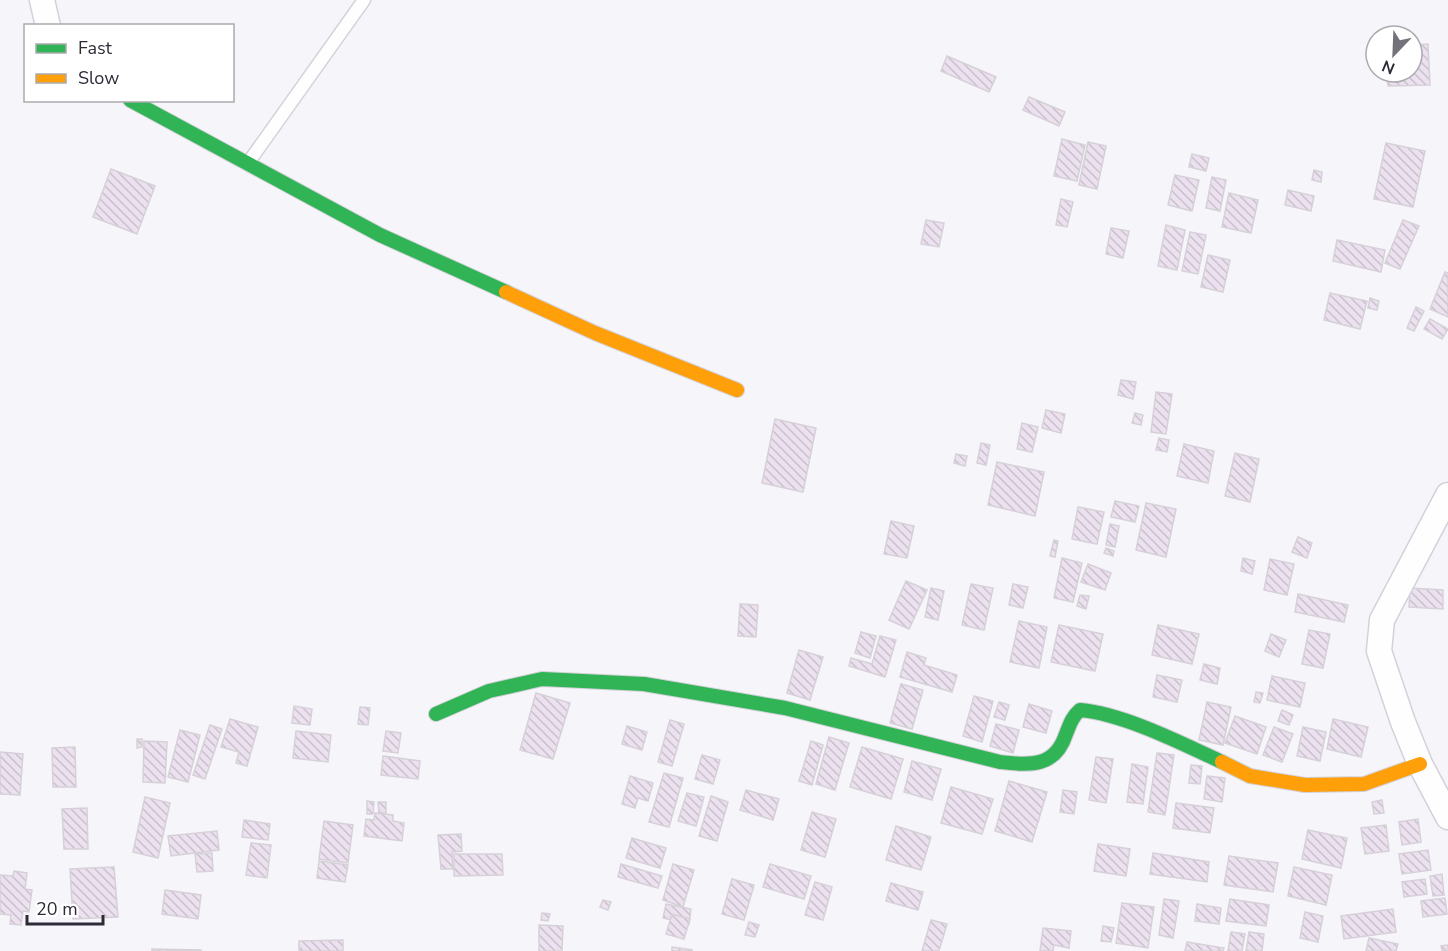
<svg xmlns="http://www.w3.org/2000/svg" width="1448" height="951" font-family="'Nunito Sans',sans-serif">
  <defs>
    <pattern id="building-back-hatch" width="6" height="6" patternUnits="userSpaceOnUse" patternTransform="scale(1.5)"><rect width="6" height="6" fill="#ece1ef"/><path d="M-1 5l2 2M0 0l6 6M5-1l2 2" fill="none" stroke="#cbc1ce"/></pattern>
  </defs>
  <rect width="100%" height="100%" fill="#f6f5fa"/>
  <!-- building -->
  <g fill="url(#building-back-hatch)" stroke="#d6d1d8" stroke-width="1.5">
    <path d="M1428,44l2,41 -42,1 -1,-14h25v-27z"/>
    <path d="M947,56l49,21 -7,15 -48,-21z"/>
    <path d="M1029,97l36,15 -6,14 -36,-16z"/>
    <path d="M1062,139l23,6 -8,36 -23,-5z"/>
    <path d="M1088,142l18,4 -9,43 -18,-4z"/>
    <path d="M1386,143l39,8 -12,56 -39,-8z"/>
    <path d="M1192,154l17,4 -3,13 -17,-4z"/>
    <path d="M111,169l44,17 -18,48 -44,-17z"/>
    <path d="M1314,170l8,2 -1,10 -9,-2z"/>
    <path d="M1175,175l24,5 -7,31 -24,-6z"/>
    <path d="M1212,177l14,3 -6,31 -14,-3z"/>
    <path d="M1288,190l26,6 -3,15 -26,-6z"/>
    <path d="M1229,193l29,7 -7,33 -29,-6z"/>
    <path d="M1061,199l12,3 -6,25 -11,-2z"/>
    <path d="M926,220l18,3 -5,24 -18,-3z"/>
    <path d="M1403,220l16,6 -19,43 -15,-6z"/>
    <path d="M1166,225l19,5 -8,40 -19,-4z"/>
    <path d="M1111,228l18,3 -6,27 -17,-4z"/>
    <path d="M1190,232l16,3 -8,39 -16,-3z"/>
    <path d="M1337,240l48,10 -4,22 -48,-11z"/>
    <path d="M1208,255l22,5 -7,32 -22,-5z"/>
    <path d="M1445,272l3,1v44l-18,-8z"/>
    <path d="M1330,293l37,8 -7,28 -36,-9z"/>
    <path d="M1370,298l9,3 -2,9 -9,-2z"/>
    <path d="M1416,307l8,4 -10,20 -7,-3z"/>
    <path d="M1430,319l18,10 -6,10 -18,-10z"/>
    <path d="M1121,380l15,2 -3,17 -15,-4z"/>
    <path d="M1156,392l16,2 -6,40 -15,-2z"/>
    <path d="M1046,410l19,4 -4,19 -19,-5z"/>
    <path d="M1135,413l8,2 -2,10 -9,-2z"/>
    <path d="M775,419l41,9 -13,64 -41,-9z"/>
    <path d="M1022,423l16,4 -6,25 -15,-3z"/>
    <path d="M1159,438l10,2 -2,12 -11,-2z"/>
    <path d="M981,443l9,2 -4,20 -9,-2z"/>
    <path d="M1184,444l30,7 -6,32 -31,-7z"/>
    <path d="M1235,453l24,6 -9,43 -25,-6z"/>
    <path d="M956,454l11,2 -2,10 -11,-3z"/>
    <path d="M997,462l47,10 -9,44 -47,-11z"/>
    <path d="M1115,501l24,5 -4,16 -24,-5z"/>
    <path d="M1146,503l30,6 -10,48 -30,-7z"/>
    <path d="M1078,507l26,5 -7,32 -25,-5z"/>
    <path d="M891,521l23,5 -7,32 -23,-4z"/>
    <path d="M1110,524l9,2 -4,21 -9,-2z"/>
    <path d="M1298,537l14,6 -5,15 -15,-6z"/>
    <path d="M1054,540l4,1 -3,16 -5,-1z"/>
    <path d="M1106,548l8,3 -1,5 -9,-3z"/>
    <path d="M1062,558l20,5 -9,39 -19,-4z"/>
    <path d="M1243,558l12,3 -3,13 -11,-3z"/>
    <path d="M1270,559l24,5 -7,31 -23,-5z"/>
    <path d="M1088,564l23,9 -6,17 -24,-8z"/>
    <path d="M906,581l21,9 -18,39 -20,-9z"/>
    <path d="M971,584l22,4 -9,42 -22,-5z"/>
    <path d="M1013,584l15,3 -5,21 -14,-3z"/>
    <path d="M931,588l13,3 -6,29 -13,-3z"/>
    <path d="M1410,588l33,2v19l-34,-2z"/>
    <path d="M1298,594l50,11 -4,17 -49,-10z"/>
    <path d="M1080,595l9,1 -3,13 -9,-3z"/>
    <path d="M740,604l18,1 -2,32 -18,-1z"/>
    <path d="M1019,621l28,6 -8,41 -29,-6z"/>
    <path d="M1059,625l44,9 -8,37 -44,-9z"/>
    <path d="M1158,625l41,9 -7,30 -40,-9z"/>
    <path d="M1309,630l21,4 -7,34 -21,-4z"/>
    <path d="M861,632l15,4 -6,22 -15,-5z"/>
    <path d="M1271,634l15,6 -7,17 -14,-6z"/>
    <path d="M880,636l16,4 -11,37 -36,-11 2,-8 21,6z"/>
    <path d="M799,650l24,7 -13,43 -23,-7z"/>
    <path d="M907,652l19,6 -2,7 33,10 -5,17 -52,-15z"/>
    <path d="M1204,664l16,4 -3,16 -17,-4z"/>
    <path d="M1157,675l25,5 -5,22 -24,-5z"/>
    <path d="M1272,676l33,7 -5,24 -33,-7z"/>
    <path d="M901,684l22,6 -11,39 -22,-6z"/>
    <path d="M1256,692l7,1 -3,10 -6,-1z"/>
    <path d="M536,693l34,10 -17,56 -33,-9z"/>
    <path d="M974,696l19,5 -11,41 -19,-6z"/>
    <path d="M999,702l10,3 -4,15 -11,-3z"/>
    <path d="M1207,702l24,5 -8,38 -24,-5z"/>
    <path d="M1029,704l23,7 -6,22 -23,-6z"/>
    <path d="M294,706l18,3 -2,16 -18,-2z"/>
    <path d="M360,707l10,1 -2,17 -10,-1z"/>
    <path d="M1282,710l11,5 -4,10 -11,-4z"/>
    <path d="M1235,716l31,11 -9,27 -32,-11z"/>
    <path d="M230,719l28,8 -11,39 -11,-3 3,-11 -18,-5z"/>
    <path d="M1333,719l35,8 -7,30 -34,-8z"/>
    <path d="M670,720l14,4 -12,42 -14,-4z"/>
    <path d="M996,724l23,6 -6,23 -23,-7z"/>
    <path d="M210,725l12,4 -17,50 -12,-4z"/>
    <path d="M627,726l20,6 -5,18 -20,-6z"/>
    <path d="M1274,727l19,7 -11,28 -19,-7z"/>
    <path d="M1303,727l23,5 -6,29 -23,-5z"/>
    <path d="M180,730l20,5 -12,47 -20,-5z"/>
    <path d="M296,731l35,4 -3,27 -35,-4z"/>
    <path d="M386,731l15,2 -3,20 -15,-2z"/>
    <path d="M829,737l20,6 -14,47 -19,-6z"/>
    <path d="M137,739h5v8l-5,1z"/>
    <path d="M144,741l23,1 -2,41 -22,-1z"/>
    <path d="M811,741l12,4 -11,40 -13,-4z"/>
    <path d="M75,747l1,40h-23l-1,-39z"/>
    <path d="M862,747l41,12 -12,40 -41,-12z"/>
    <path d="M0,752l23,2 -3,41 -20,-1z"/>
    <path d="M1157,753l17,2 -9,60 -17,-3z"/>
    <path d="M702,755l18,5 -7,24 -18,-5z"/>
    <path d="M383,756l37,5 -2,18 -37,-4z"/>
    <path d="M1096,757l17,2 -7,44 -17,-3z"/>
    <path d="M912,761l29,8 -9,31 -28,-8z"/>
    <path d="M1132,764l16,3 -5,37 -16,-2z"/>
    <path d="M1191,765l11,1 -2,18 -11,-1z"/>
    <path d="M664,773l19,5 -14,49 -20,-5z"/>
    <path d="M630,776l23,7 -5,18 -10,-3 -3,10 -13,-4z"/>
    <path d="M1207,776l18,2 -3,24 -18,-3z"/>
    <path d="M1009,781l38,11 -15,50 -37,-11z"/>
    <path d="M951,787l42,12 -11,35 -41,-11z"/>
    <path d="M746,790l33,9 -6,21 -33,-10z"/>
    <path d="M1063,790l14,2 -3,22 -14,-2z"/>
    <path d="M687,793l17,4 -8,29 -18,-5z"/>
    <path d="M711,796l17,6 -11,39 -18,-5z"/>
    <path d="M145,797l25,6 -12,55 -25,-6z"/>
    <path d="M1382,800l2,13 -10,1 -2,-12z"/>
    <path d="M367,801l7,1 -1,12h-6z"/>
    <path d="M378,802h8v11h-7z"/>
    <path d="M1176,803l38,5 -4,25 -37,-5z"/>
    <path d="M87,808l1,41h-24l-2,-40z"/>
    <path d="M812,812l24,7 -11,38 -24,-7z"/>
    <path d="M375,813l18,2v6l11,2 -2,18 -38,-5 2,-17 8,1z"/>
    <path d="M1418,819l3,23 -19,3 -3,-23z"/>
    <path d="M244,820l26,4 -2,16 -26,-3z"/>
    <path d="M324,821l29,4 -5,38 -29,-4z"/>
    <path d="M1386,825l3,26 -24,3 -4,-26z"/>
    <path d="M896,826l35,11 -10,33 -35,-10z"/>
    <path d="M1308,830l39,8 -6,30 -39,-9z"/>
    <path d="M217,831l2,19 -48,6 -3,-20z"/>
    <path d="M461,834l1,17 -10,1 1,17h-12l-3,-34z"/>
    <path d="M632,838l34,10 -6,20 -34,-10z"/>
    <path d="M251,843l20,2 -4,33 -21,-3z"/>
    <path d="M1098,844l32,5 -4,27 -32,-5z"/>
    <path d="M1428,850l3,20 -29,4 -3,-20z"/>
    <path d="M212,853l1,18 -16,1 -2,-18z"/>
    <path d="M1153,853l56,9 -2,20 -57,-8z"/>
    <path d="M454,854h48l1,21 -49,1z"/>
    <path d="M1229,856l49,7 -5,29 -49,-7z"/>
    <path d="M319,861l29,4 -3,17 -28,-4z"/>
    <path d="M621,864l41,12 -4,12 -40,-11z"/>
    <path d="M673,864l21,6 -11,37 -20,-7z"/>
    <path d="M770,864l41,12 -7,23 -41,-12z"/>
    <path d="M114,867l4,50 -45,2 -3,-50z"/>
    <path d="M1294,867l38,8 -6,30 -38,-9z"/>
    <path d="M14,871l13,2 -2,16 7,1 -3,22 -6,-1 -2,14 -11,-1 1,-9 -11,-1v-39l13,1z"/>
    <path d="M1442,874l2,21 -11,1 -3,-20z"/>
    <path d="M732,879l22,6 -10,35 -22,-6z"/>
    <path d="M1425,879l2,15 -23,3 -2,-15z"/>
    <path d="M815,882l17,5 -9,33 -18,-5z"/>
    <path d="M891,883l32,9 -5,18 -32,-9z"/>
    <path d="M165,890l36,5 -3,24 -36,-5z"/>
    <path d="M1445,898l2,16 -24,3 -2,-16z"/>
    <path d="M1164,899l15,2 -6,37 -14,-3z"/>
    <path d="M1230,899l39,6 -3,21 -40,-5z"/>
    <path d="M603,900l8,2 -3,8 -8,-3z"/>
    <path d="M1122,903l32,4 -6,41 -32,-5z"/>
    <path d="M666,904l25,5 -2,15 -26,-6z"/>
    <path d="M1197,904l24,4 -2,16 -24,-3z"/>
    <path d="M1393,909l3,23 -52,7 -3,-23z"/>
    <path d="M1305,912l18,4 -5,26 -18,-4z"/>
    <path d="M542,913l8,1 -2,7 -7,-1z"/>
    <path d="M672,914l18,5 -6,20 -18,-5z"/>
    <path d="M931,920l16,4 -8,27h-17z"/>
    <path d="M749,922l10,3 -4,12 -10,-2z"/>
    <path d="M539,925l24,1 -1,25h-23z"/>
    <path d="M1103,926l11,2 -3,14 -10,-1z"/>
    <path d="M1043,928l28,3 -2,17 -15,-3 -1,6h-13z"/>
    <path d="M1231,932l14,2 -3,17h-14z"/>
    <path d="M1249,932l15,2 -2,17h-16z"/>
    <path d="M1369,938l29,6 -2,7h-30z"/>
    <path d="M343,940v11h-44v-10z"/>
    <path d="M1187,942l37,6 -1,3h-38z"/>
    <path d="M1448,945v6h-6l-1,-5z"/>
    <path d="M672,947l20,3v1h-20z"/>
    <path d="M152,949l49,1v1h-49z"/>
  </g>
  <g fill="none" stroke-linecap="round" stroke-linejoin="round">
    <!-- lane casing -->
    <g stroke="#d3d1d9" stroke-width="15">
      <path id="lane" d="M248,163l116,-163"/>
    </g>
    <!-- street casing -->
    <g stroke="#d3d1d9" stroke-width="27">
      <g id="street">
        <path d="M42,0l6,26"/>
        <path d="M1448,495l-66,125 -3,31 24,71 17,42 28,53"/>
      </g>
    </g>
    <!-- fast casing -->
    <g stroke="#d3d1d9" stroke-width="16">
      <g id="fast">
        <path d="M130,100l250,135 126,57"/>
        <path d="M436,714l53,-23 53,-12 102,5 141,24 215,54c30,3 55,6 66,-28 4,-10 6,-17 14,-24 44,4 101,33 142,52"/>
      </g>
    </g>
    <!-- slow casing -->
    <g stroke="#d3d1d9" stroke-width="16">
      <g id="slow">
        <path d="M506,292l89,41 142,57"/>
        <path d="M1222,762l28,14 55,9 59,-1 56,-20"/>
      </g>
    </g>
    <!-- lane -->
    <use href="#lane" stroke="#fefefe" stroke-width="12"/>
    <!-- street -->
    <use href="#street" stroke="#fefefe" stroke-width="24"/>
    <!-- fast -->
    <use href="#fast" stroke="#30b455" stroke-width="14"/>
    <!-- slow -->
    <use href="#slow" stroke="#ff9f0a" stroke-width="14"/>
  </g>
  <!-- legend -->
  <rect x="24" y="24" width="210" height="78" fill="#ffffff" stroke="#abaaaf" stroke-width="1.5"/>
  <rect x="36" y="44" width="30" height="9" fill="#30b455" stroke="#abaaaf" stroke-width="1.5"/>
  <text x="78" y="54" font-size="18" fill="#2d2b37">Fast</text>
  <rect x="36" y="74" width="30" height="9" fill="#ff9f0a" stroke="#abaaaf" stroke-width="1.5"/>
  <text x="78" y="84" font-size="18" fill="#2d2b37">Slow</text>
  <!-- north arrow -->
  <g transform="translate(1394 54) rotate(203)"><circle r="28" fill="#ffffff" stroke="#abaaaf" stroke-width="1.5"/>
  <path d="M0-4.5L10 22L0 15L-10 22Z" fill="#73727b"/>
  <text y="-9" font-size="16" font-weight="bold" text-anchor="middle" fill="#2d2b37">N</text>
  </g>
  <!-- scale -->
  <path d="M27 915v9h76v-9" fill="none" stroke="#2d2b37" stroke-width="3"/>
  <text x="36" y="915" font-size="18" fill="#2d2b37" stroke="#ffffff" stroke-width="4.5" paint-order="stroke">20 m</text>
</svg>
